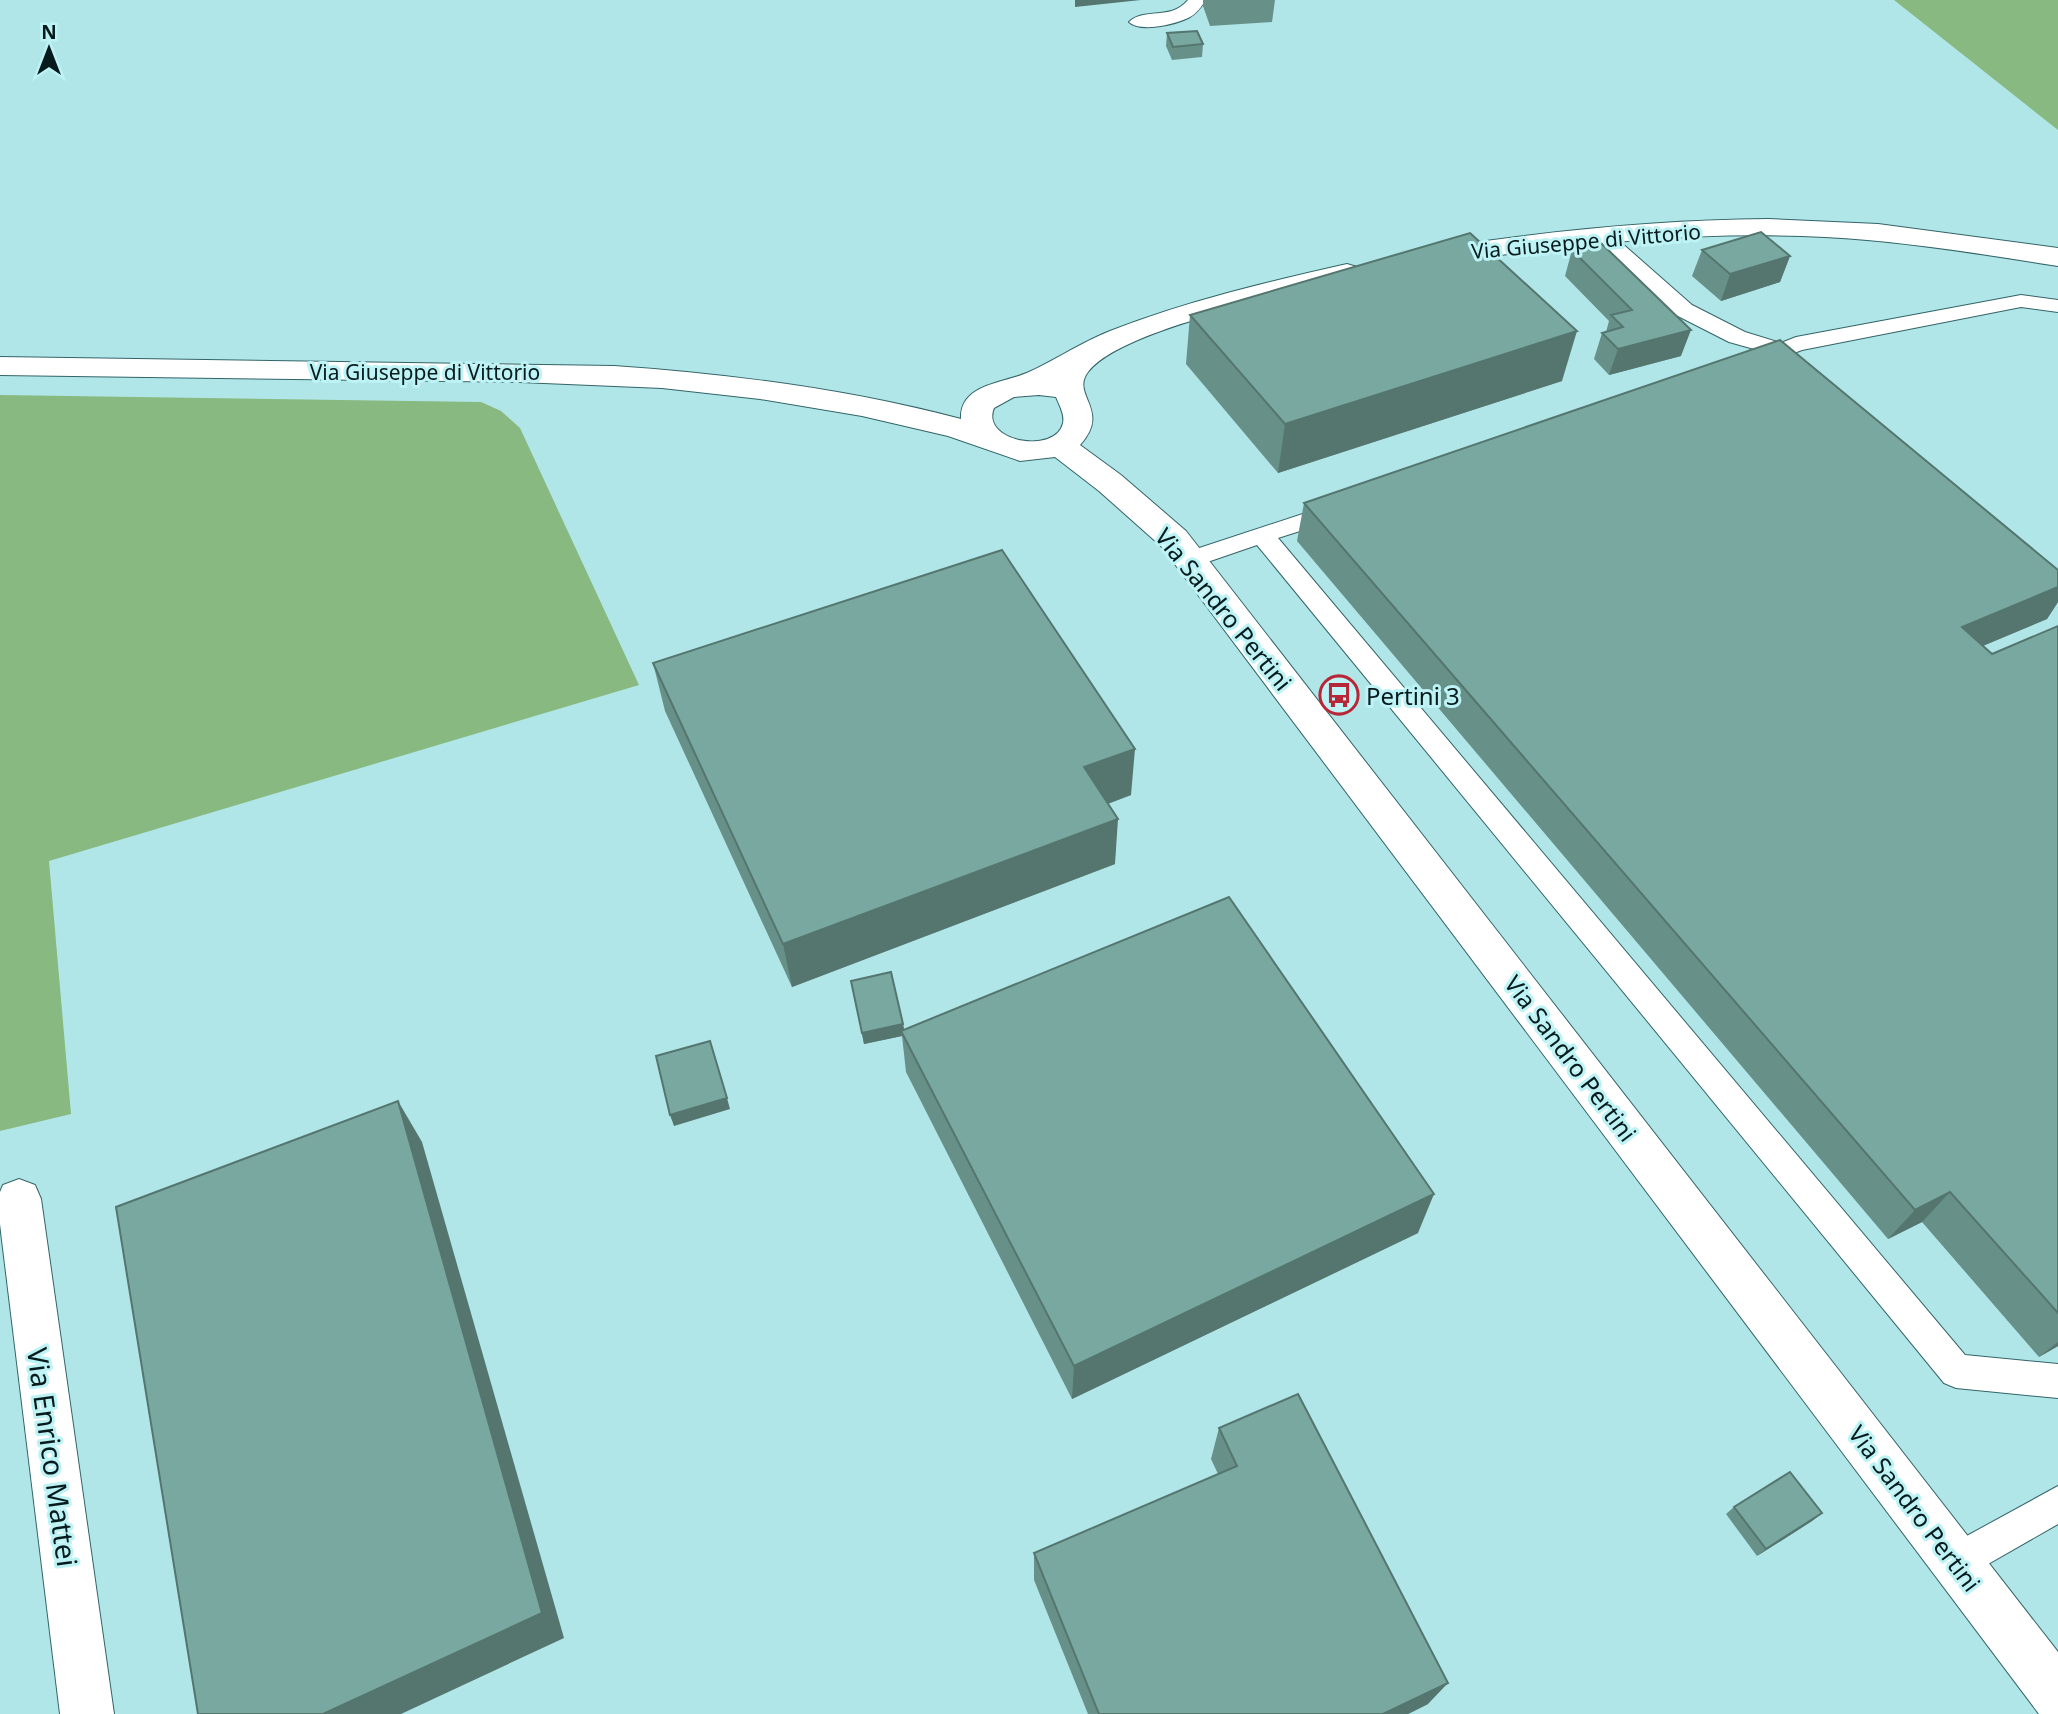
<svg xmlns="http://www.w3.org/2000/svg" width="2058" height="1714" font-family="'Noto Sans',sans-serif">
  <rect width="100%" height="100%" fill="#b1e6e9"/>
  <!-- green -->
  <g fill="#88b980">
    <path d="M1894,0h164v130z"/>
    <path d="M0,395l481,7 20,9 19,17 119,257 -590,176 22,253 -71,17z"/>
  </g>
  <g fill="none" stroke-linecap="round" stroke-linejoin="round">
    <!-- service casing -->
    <g stroke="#336467" stroke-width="2">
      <g id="service">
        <path d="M1188,0h18c-5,7 -9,13 -16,17 -13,7 -50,16 -61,5 15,-15 42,-1 59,-22z"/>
        <path d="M1602,230l7,2 83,73 53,27 36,11 15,-6 225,-42 37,5v12l-37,-5 -219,43 -8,3 -1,5 17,16 -3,5c-14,4 -37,-9 -35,-25l-43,-12 -53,-27 -81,-75 -3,-4 3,-4z"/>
        <path d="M1336,503l8,2 4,6 -4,6 -66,21 687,817 93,9v34l-102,-10 -12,-5 -687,-838 -67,23 -9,-2 -3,-6 3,-6z"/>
        <path d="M2058,1486v38l-89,51 -13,5 -13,-5 -5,-13 5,-13z"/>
      </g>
    </g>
    <!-- minor casing -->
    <g stroke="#336467" stroke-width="2">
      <g id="minor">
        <path d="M1768,219l110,5 180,24v18c-77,-12 -155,-25 -233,-29 -130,-7 -260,8 -388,27l-10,-2 -4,-6 4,-6 10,-2c110,-17 220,-28 331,-29z"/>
        <path d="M1347,264l10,3 4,6 -4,6c-58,14 -236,49 -269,93 -18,23 24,38 -8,73l41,30 65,56 872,1121v62h-19l-877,-1167 -63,-56 -44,-34 -35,4 -72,-25 -86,-20 -102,-17 -98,-11 -142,-6 -520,-7v-18l614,9c117,8 234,23 347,53 -2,-36 45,-36 68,-47 28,-13 53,-30 81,-41 77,-30 157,-49 237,-67zM1039,395l17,2c3,8 9,17 7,26 -7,32 -83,19 -69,-15l20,-11z"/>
        <path d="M19,1179l16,6 6,14 73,515h-54l-60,-490v-32l3,-7z"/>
      </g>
    </g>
    <!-- service -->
    <use href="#service" fill="#fff" fill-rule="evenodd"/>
    <!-- minor -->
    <use href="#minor" fill="#fff" fill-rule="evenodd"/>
  </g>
  <!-- wall -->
  <g fill="#679089">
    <path d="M1203,0h72l-3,22 -62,4 -7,-20z"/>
    <path d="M1167,33l36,11 -1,13 -30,3 -6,-14z"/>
    <path d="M1572,250l109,106 -72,19 -15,-16 8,-26 4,-1 3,-11 -44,-45z"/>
    <path d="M1702,250l88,6 -10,26 -59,19 -29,-25z"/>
    <path d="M1190,315l372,66 -284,92 -92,-109z"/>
    <path d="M1304,503l754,67v32l-11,17 -64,27 9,8 66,-28v720l-19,11 -117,-135 -34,17 -591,-698z"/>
    <path d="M653,663l478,132 -23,9 7,60 -323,123 -127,-276z"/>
    <path d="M851,981l52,43 1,5 514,204 -346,166 -166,-327 -4,-36 -38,8z"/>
    <path d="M1219,1428l209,276 -20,10h-320l-54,-134v-27l184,-79 -7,-15z"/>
    <path d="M1734,1507l88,6 -10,8 -55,35 -31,-42z"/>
  </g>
  <!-- shaded-wall -->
  <g fill="#54766f">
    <path d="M1075,0h66l-66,7z"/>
    <path d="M1790,256l-10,26 -59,19 9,-27z"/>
    <path d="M1691,330l-10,26 -72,19 9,-26z"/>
    <path d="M1577,331l-15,50 -284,92 7,-49z"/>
    <path d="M2058,587v15l-11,17 -108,45 23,-37z"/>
    <path d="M1135,749l-4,46 -49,18 2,-46z"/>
    <path d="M1118,819l-3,45 -323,123 -9,-43z"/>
    <path d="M903,1024l2,11 -4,-4 1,5 -38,8 -2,-11z"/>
    <path d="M727,1098l3,11 -56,17 -4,-11z"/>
    <path d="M398,1101l24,41 142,496 -163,76h-78z"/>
    <path d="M1950,1192l-28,30 -34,17 27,-29z"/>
    <path d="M1434,1194l-16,39 -346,166 2,-33z"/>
    <path d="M2058,1342v4l-19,11z"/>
    <path d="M1822,1513l-10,8 -55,35 9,-7z"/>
    <path d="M1448,1683l-20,21 -20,10h-25z"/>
  </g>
  <!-- building -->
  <g fill="#78a89f" stroke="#54766f" stroke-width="2">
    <path d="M1197,31l6,13 -30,3 -6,-14z"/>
    <path d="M1761,232l29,24 -60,18 -28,-24z"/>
    <path d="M1470,233l107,98 -292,93 -95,-109z"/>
    <path d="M1601,243l90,87 -73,19 -16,-16 21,-6 -12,-12 21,-5 -60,-60z"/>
    <path d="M1780,340l278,230v17l-96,40 30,27 66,-28v687l-108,-121 -35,18 -611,-707z"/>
    <path d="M1002,550l133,199 -51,18 34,52 -335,125 -130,-281z"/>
    <path d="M1229,897l205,297 -360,172 -173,-335z"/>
    <path d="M891,972l12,52 -41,9 -11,-52z"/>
    <path d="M710,1041l17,57 -57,17 -14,-59z"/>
    <path d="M398,1101l144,512 -219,101h-125l-82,-507z"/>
    <path d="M1298,1394l150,289 -65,31h-284l-65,-161 203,-87 -18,-38z"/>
    <path d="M1790,1472l32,41 -56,36 -32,-42z"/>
  </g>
  <!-- icons -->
  <defs>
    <g id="bus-ring" transform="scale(2.0125)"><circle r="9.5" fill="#bef3f6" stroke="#b82737" stroke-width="1.5"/><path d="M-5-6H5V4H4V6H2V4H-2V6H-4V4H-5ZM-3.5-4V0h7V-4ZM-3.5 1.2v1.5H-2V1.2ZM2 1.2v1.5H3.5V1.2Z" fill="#b82737"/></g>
  </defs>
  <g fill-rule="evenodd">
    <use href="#bus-ring" x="1339" y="695"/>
  </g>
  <g text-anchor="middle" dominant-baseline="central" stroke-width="6" stroke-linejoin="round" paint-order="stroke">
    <!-- far-street labels -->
    <g font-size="21" fill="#071b1d" stroke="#bef3f6">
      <text transform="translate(1586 241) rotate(-5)">Via Giuseppe di Vittorio</text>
      <text x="425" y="372">Via Giuseppe di Vittorio</text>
    </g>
    <!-- street labels -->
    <g font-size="24" fill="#071b1d" stroke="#bef3f6">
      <text transform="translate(1224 609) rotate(51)">Via Sandro Pertini</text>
      <text transform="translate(1571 1058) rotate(53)">Via Sandro Pertini</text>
      <text transform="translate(1915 1508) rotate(53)">Via Sandro Pertini</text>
    </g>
    <!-- poi labels -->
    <g font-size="24" fill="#071b1d" stroke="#bef3f6" text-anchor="start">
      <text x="1366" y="695">Pertini 3</text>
    </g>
    <!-- near-street labels -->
    <g font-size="28" fill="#071b1d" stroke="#bef3f6">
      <text transform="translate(53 1457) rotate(82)">Via Enrico Mattei</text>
    </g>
  </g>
  <!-- north arrow -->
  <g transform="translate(49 49)" stroke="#bef3f6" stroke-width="5" paint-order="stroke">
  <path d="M0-5L12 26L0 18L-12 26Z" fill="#071b1d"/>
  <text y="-10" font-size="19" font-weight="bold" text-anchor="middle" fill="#071b1d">N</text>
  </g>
</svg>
